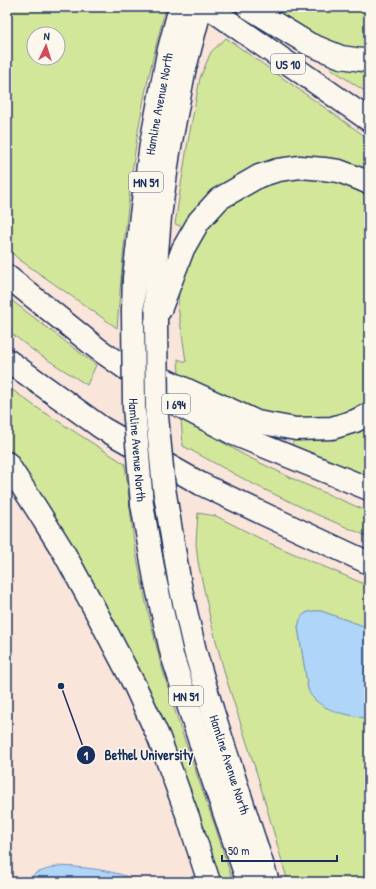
<svg xmlns="http://www.w3.org/2000/svg" width="376" height="889" font-family="'Patrick Hand',sans-serif">
  <rect width="100%" height="100%" fill="#fae5da"/>
  <filter id="ink" filterUnits="userSpaceOnUse"><feTurbulence type="fractalNoise" baseFrequency=".025" numOctaves="2"/><feDisplacementMap in="SourceGraphic" scale="8" xChannelSelector="R" yChannelSelector="G"/><feConvolveMatrix kernelMatrix="1 2 1 2 8 2 1 2 1" color-interpolation-filters="sRGB"/></filter>
  <g filter="url(#ink)">
    <!-- green -->
    <g fill="#d3e79b" stroke="#778b7c" fill-rule="evenodd">
      <path d="M7,7h159c-12,45 -23,90 -30,137 -9,61 -14,122 -19,184l-97,-68 -13,-11zM34,34h24v24h-24z"/>
      <path d="M260,7h109v46l-43,-10z"/>
      <path d="M226,38l143,101v33l-11,-6 -27,-7 -16,-2 -44,2 -88,68 -8,-3 12,-77 13,-69 11,-26z"/>
      <path d="M333,63l36,6v25l-39,-26z"/>
      <path d="M286,176h39l44,15v215l-54,16 -60,-10 -76,-38 -1,-15 8,3 -8,-56 1,-16 9,-35 35,-51z"/>
      <path d="M7,297l89,68 -9,20 -53,-34 -27,-21z"/>
      <path d="M7,386l29,21 89,57 9,79 12,60 14,58 20,66 35,99 18,56h-17l-197,-417 -12,-17z"/>
      <path d="M181,418l63,37 58,28 67,29v25l-51,-22 -63,-30 -72,-39z"/>
      <path d="M369,424v55l-77,-34 3,-8z"/>
      <path d="M198,513l18,3 53,27 100,43v42l-48,-17c-15,0 -19,1 -23,16l10,62c11,22 39,25 61,30v163h-81l-31,-108 -31,-96 -15,-56 -13,-60 -2,-19z"/>
    </g>
    <!-- water -->
    <g fill="#afd6f9" stroke="#7493bb">
      <path d="M313,611h8l48,17v91l-33,-7 -13,-6 -8,-6 -5,-6 -2,-5 -10,-62c3,-12 4,-13 15,-16z"/>
      <path d="M58,866c26,1 58,4 83,16h-116l11,-9z"/>
    </g>
    <g fill="none" stroke-linecap="round" stroke-linejoin="round">
      <!-- highway casing -->
      <g stroke="#1b2f5e" stroke-width="25">
        <g id="highway">
          <path d="M208,7l161,113"/>
          <path d="M248,7l61,37 32,13 28,4"/>
          <path d="M7,276l91,73 80,56 56,29 135,55"/>
          <path d="M160,310l23,-61 16,-28 20,-22 40,-23 19,-6 22,-3 24,2 15,2 21,8 9,4"/>
          <path id="s1" d="M133,311l1,-33 7,-63 10,-71 17,-91 12,-46"/>
          <path d="M156,322l-1,-44 5,-62 9,-64 15,-80 17,-65"/>
          <path d="M7,360l95,68 99,56 65,31 103,48"/>
          <path d="M148,372l109,50 39,7 36,-1 23,-7 14,-7"/>
          <path d="M7,463l31,48 25,40 29,53 43,82 24,52 29,79 21,65"/>
          <path d="M142,504l13,75 17,76 28,87 48,140"/>
          <path id="s2" d="M175,555l5,30 15,66 18,61 55,170"/>
        </g>
      </g>
      <!-- highway -->
      <use href="#highway" stroke="#fbf7ec" stroke-width="22"/>
      <!-- highway-bridge casing -->
      <g stroke="#1b2f5e" stroke-width="25" stroke-linecap="butt">
        <g id="highway-bridge">
          <path id="s3" d="M133,311l1,96 8,97"/>
          <path d="M156,322l1,94 7,72 11,67"/>
        </g>
      </g>
      <!-- highway-bridge -->
      <use href="#highway-bridge" stroke="#fbf7ec" stroke-width="22"/>
    </g>
  </g>
  <g text-anchor="middle" dominant-baseline="central" stroke-width="3" stroke-linejoin="round" paint-order="stroke">
    <!-- shield labels -->
    <g fill="#fbf7ec" stroke="#5e6b89" stroke-width="1">
      <rect x="271" y="54" width="34" height="20" rx="3"/>
      <rect x="129" y="172" width="34" height="20" rx="3"/>
      <rect x="162" y="394" width="28" height="20" rx="3"/>
      <rect x="169" y="686" width="34" height="20" rx="3"/>
    </g>
    <g font-size="12" font-weight="bold" fill="#1b2f5e">
      <text x="288" y="64">US 10</text>
      <text x="146" y="182">MN 51</text>
      <text x="176" y="404">I 694</text>
      <text x="186" y="696">MN 51</text>
    </g>
    <!-- street labels -->
    <g font-size="13" fill="#1b2f5e" stroke="#fbf7ec">
      <text stroke="none"><textPath href="#s1" startOffset="209">Hamline Avenue North</textPath></text>
      <text stroke="none"><textPath href="#s3" startOffset="139">Hamline Avenue North</textPath></text>
      <text stroke="none"><textPath href="#s2" startOffset="217">Hamline Avenue North</textPath></text>
    </g>
  </g>
  <!-- callouts -->
  <path fill="none" stroke="#1b2f5e" stroke-width="1.5" d="M61 686L86 755"/>
  <g fill="#1b2f5e" stroke="#fbf7ec" stroke-width="1.5">
    <circle cx="61" cy="686" r="4"/>
    <circle cx="86" cy="755" r="10"/>
  </g>
  <g font-size="12" text-anchor="middle" font-weight="bold" fill="#fff">
    <text x="86" y="760">1</text>
  </g>
  <g font-size="14" text-anchor="middle" font-weight="bold" fill="#1b2f5e" stroke="#fbf7ec" stroke-width="3" stroke-linejoin="round" paint-order="stroke">
    <text x="149" y="760">Bethel University</text>
  </g>
  <!-- margin -->
  <rect width="376" height="889" fill="none" stroke="#fbf7ec" stroke-width="24"/>
  <rect x="12" y="12" width="352" height="865" fill="none" stroke="#1b2f5e" stroke-width="1.5" filter="url(#ink)"/>
  <!-- north arrow -->
  <g transform="translate(46 46) rotate(4)"><circle r="19" fill="#fbf7ec" stroke="#a1a7b3"/>
  <path d="M0-3L7 15L0 10L-7 15Z" fill="#d1495b"/>
  <text y="-6" font-size="11" font-weight="bold" text-anchor="middle" fill="#1b2f5e">N</text>
  </g>
  <!-- scale -->
  <path d="M222 855v6h115v-6" fill="none" stroke="#1b2f5e" stroke-width="2"/>
  <text x="228" y="855" font-size="12" fill="#1b2f5e" stroke="#fbf7ec" stroke-width="3" paint-order="stroke">50 m</text>
</svg>
